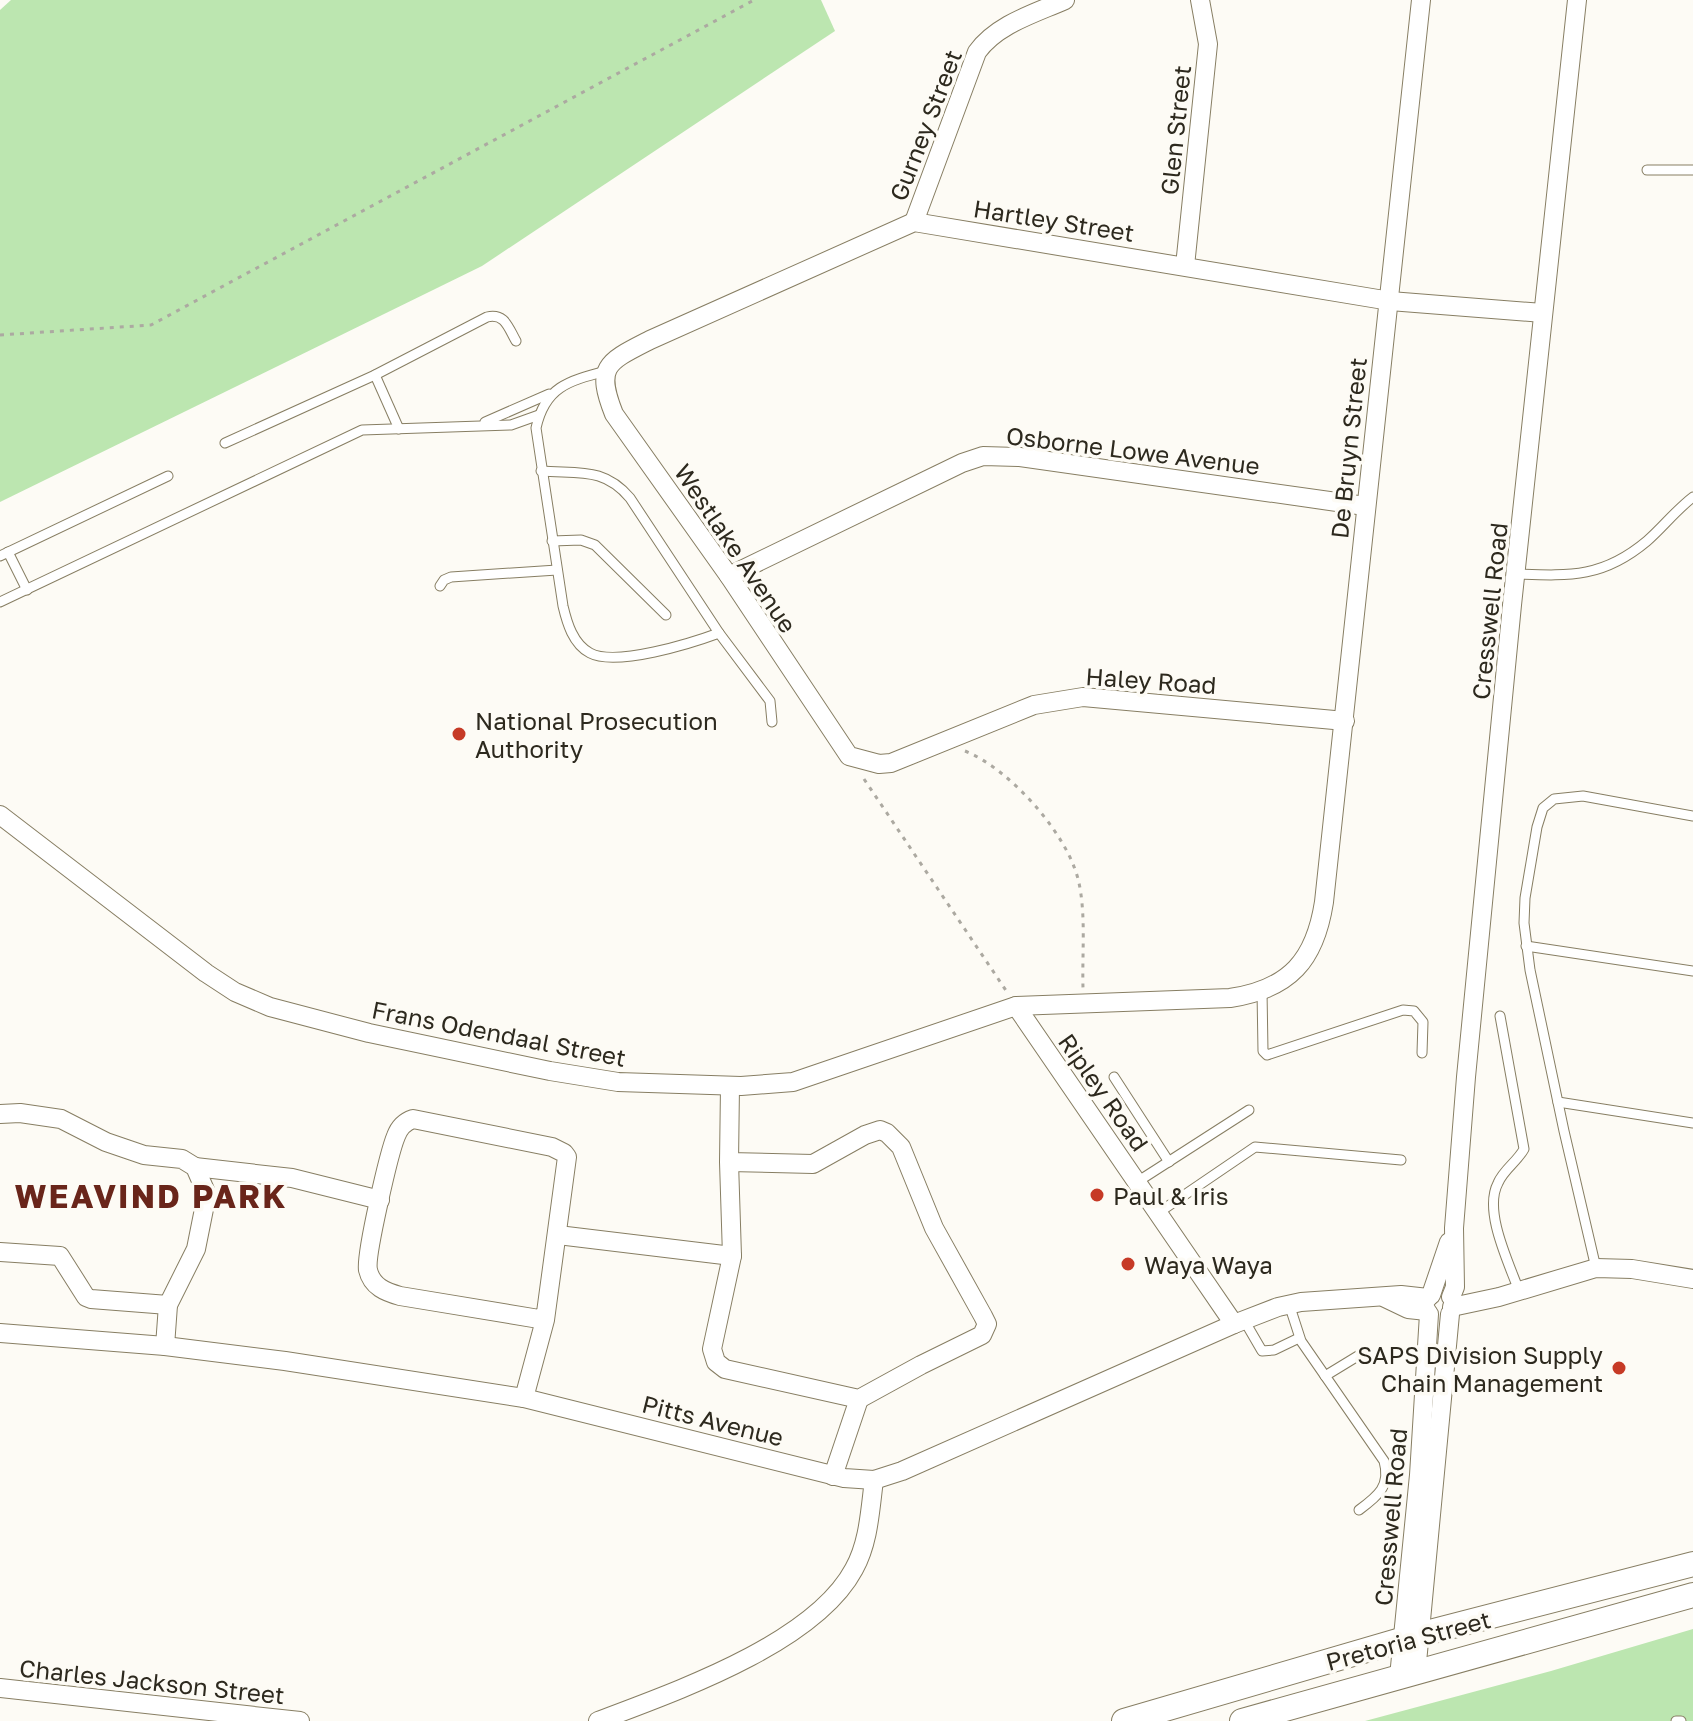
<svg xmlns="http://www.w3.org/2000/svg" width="1693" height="1721" font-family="'Golos Text',sans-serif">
  <rect width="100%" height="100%" fill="#fdfbf5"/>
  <!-- green -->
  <g fill="#bce6b0">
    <path d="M11,0h810l14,31 -353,235 -482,236v-492z"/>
    <path d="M1693,1629v92h-328l186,-50z"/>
  </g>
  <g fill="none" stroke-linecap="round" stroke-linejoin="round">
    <!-- lane casing -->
    <g stroke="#877e63" stroke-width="11">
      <g id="lane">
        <path d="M1647,170h46"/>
        <path d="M606,371c-38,10 -61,16 -70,57l27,178c4,17 10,38 27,47 26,14 102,-10 129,-20l51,68 2,21"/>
        <path d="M375,375l24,54"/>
        <path d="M485,422l64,-28"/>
        <path d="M225,443l150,-68 112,-58c18,-4 21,10 29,24"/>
        <path d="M541,471c38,3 63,-4 89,27l89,135"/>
        <path d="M552,541l29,-1 14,5 71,70"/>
        <path d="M8,552l19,38"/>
        <path d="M0,556l168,-80"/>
        <path d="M1516,574c54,2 87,4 131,-33 16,-14 29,-31 46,-44"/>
        <path d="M440,586l4,-6 7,-3 106,-7"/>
        <path d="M0,602l362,-172 149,-5 28,-10"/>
        <path d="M1526,946l167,25"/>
        <path d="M1262,991l1,60 4,4 136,-45 11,1 9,11 -1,31"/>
        <path d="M1500,1016l24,133c-7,13 -20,20 -26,34 -15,28 11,80 21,108"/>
        <path d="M1114,1077l55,85"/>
        <path d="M1558,1102l135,21"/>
        <path d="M1137,1182l112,-72"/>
        <path d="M1158,1213l97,-66 146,13"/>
        <path d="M1596,1268l-32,-137 -34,-161 -6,-47 1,-25 12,-71 6,-19 11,-9 29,-3 110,20"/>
        <path d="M1289,1304l12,37 83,120c7,25 -6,35 -25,49"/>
        <path d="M1244,1320l18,31 12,-1 25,-12"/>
        <path d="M1325,1376l41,-25"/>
        <path d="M1676,1721h5"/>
      </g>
    </g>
    <!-- street casing -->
    <g stroke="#877e63" stroke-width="20">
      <g id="street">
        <path d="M914,222l63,-170c20,-28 59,-39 88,-52"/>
        <path d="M1185,266l23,-222 -8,-44"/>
        <path d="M729,576l233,-113 21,-7 37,1 345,49"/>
        <path d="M1345,721l-262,-24 -49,8 -143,58 -12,1 -30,-8 -120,-180 -115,-162c-19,-48 -7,-52 36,-74l264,-118 476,79 153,12"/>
        <path d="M0,815l206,158 29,19 35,15 99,26 181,38 68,11 123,4 52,-4 223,-76 214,-8c60,-9 85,-38 94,-96l97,-902"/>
        <path d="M1016,1006l218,318"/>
        <path d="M0,1114l20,-1 41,6 45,23 38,13 38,4 13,8 10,23 -1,19 -8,40 -28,56 -3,41"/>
        <path d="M729,1162l84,2 52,-29 15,-5 7,3 14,14 33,81 49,88 4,8 -5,11 -61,30 -62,34 -134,-30 -9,-7 -4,-13 20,-93 -3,-94 1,-76"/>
        <path d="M195,1167l97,11 88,22"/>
        <path d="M558,1235l174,21"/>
        <path d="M0,1252l60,4 26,41 5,2 77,6"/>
        <path d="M1431,1295l18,-53"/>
        <path d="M1451,1297l4,-10 -1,-59 12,-151 46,-472 65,-605"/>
        <path d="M1385,1298l23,11 19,2"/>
        <path d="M1452,1307l47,-10 97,-29 36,1 61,10"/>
        <path d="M0,1333l165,13 120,15 239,37 320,80 30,2 28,-9 332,-147 44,-17 23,-5 100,-7 27,3"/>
        <path d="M524,1398l21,-78 22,-163 -3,-4 -12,-6 -139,-28c-9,3 -14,9 -17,17 -7,17 -31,120 -28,134 4,17 18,22 32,26l145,24"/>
        <path d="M833,1476l26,-77"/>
        <path d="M1416,1673l34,-359"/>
        <path d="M1399,1677l20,-202 10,-161"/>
        <path d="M0,1688l300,33"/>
        <path d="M598,1721c76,-29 216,-77 256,-152 15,-27 16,-59 20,-89"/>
      </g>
    </g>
    <!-- secondary casing -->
    <g stroke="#877e63" stroke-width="26">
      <g id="secondary">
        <path d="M1124,1721l294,-86 275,-71"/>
        <path d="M1242,1721l451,-126"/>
      </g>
    </g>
    <!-- path -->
    <g stroke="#aca9a1" stroke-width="3" stroke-dasharray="4 6" stroke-linecap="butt">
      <path d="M0,335l151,-10 603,-325"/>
      <path d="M965,751c45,18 104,84 114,132 7,33 3,71 4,105"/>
      <path d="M864,779l143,213"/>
    </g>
    <!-- lane -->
    <use href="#lane" stroke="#fff" stroke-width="9"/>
    <!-- street -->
    <use href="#street" stroke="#fff" stroke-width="18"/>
    <!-- secondary -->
    <use href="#secondary" stroke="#fff" stroke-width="24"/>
  </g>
  <!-- markers -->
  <g fill="#c63a26" stroke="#fdfbf5" stroke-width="3">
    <circle cx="459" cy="734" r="8"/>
    <circle cx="1097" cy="1195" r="8"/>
    <circle cx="1128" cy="1264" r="8"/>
    <circle cx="1619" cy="1368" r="8"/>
  </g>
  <g text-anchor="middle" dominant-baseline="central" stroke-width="7" stroke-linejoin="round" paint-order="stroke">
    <!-- street labels -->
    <g font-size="24" fill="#2d291e" stroke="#fdfbf5">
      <text transform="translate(925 125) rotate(-69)">Gurney Street</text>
      <text transform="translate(1175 130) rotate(-84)">Glen Street</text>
      <text transform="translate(1054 220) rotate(9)">Hartley Street</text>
      <text transform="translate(1348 448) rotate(-84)">De Bruyn Street</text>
      <text transform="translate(1133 450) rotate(7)">Osborne Lowe Avenue</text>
      <text transform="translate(736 548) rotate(56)">Westlake Avenue</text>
      <text transform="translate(1489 611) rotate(-84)">Cresswell Road</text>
      <text transform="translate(1151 680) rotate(4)">Haley Road</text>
      <text transform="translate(499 1033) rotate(11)">Frans Odendaal Street</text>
      <text transform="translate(1104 1092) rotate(55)">Ripley Road</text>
      <text transform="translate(713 1420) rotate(14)">Pitts Avenue</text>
      <text transform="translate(1390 1517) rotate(-85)">Cresswell Road</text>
      <text transform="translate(1408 1640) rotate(-15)">Pretoria Street</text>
      <text transform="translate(152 1681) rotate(6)">Charles Jackson Street</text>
    </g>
    <!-- poi labels -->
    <g font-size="24" fill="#2d291e" stroke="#fdfbf5" text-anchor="start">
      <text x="475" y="720">National Prosecution<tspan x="475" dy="28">Authority</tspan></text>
      <text x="1113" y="1195">Paul &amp; Iris</text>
      <text x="1144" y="1264">Waya Waya</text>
      <text x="1603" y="1354" text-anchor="end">SAPS Division Supply<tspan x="1603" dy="28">Chain Management</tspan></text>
    </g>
    <!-- district labels -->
    <g font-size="32" font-weight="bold" letter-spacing="2" fill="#69251a" stroke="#fdfbf5">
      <text x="151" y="1196">WEAVIND PARK</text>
    </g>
  </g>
</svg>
